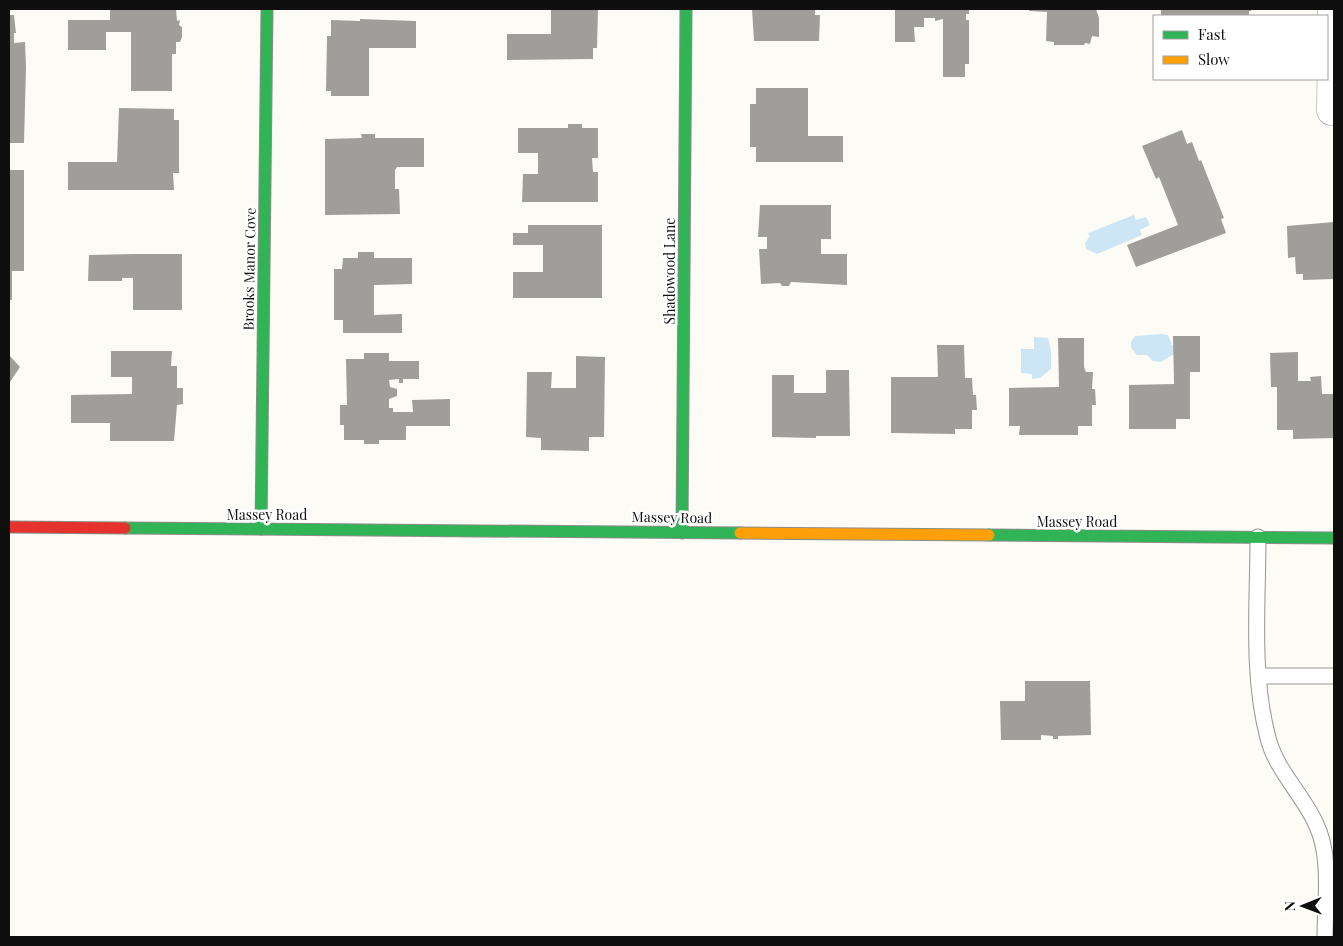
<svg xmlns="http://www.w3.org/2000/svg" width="1343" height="946" font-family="'Playfair Display',serif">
  <rect width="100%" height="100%" fill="#fcfbf5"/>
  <!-- water -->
  <g fill="#cce6f6">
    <path d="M1134,215l2,5 10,-3 4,8 -10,5 2,5 -45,19 -11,-5 -1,-6 5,-7 -2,-3z"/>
    <path d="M1162,334l6,1 4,10h8l-1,10h-7l-11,7 -8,-1 -6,-6h-10l-6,-7v-6l4,-6z"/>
    <path d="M1034,337l14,1 3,13v18l-11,9 -8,1v-5l-11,-1v-24h13z"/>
  </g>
  <!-- building -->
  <g fill="#a09e9a">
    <path d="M110,9h66l1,12 3,-1 -1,5 3,2v10l-2,5h-4v12h-4v37h-41v-59h-25v18h-38v-30h42z"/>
    <path d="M551,9h47l-1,39h-4v11l-86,1v-26h44z"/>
    <path d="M752,9h63v6h5l-1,26h-65z"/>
    <path d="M895,9h74v5h-3v6h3v44h-4v13h-22v-58l-8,2v-3h-11v9h-10l1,15h-20z"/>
    <path d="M1029,9h67l3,9v19l-7,-1 -2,8 -5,-1 -1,2h-30v-3l-8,-1 1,-29 -18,-1z"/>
    <path d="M1184,9h67v2h-2v5h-88v-6z"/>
    <path d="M9,15h5l2,18h-2v10l11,-1 1,25 -2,76h-15z"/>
    <path d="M360,19l56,2v27h-47v48h-38v-5h-5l1,-55h4v-16l29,1z"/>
    <path d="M756,88h52v48h35v26h-87v-15h-6v-43h6z"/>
    <path d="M119,108l55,1v11h5v53h-6l1,17h-106v-28h49z"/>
    <path d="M568,124h14v4h16v30h-6l1,14h5v30h-76l1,-28h15v-21h-20v-25h50z"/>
    <path d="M1182,130l5,14 5,-2 7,19 2,-1 23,58 -3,1 5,14 -90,34 -9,-22 51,-20 -19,-48 -3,2 -14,-33z"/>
    <path d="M361,134h14v4h49v29h-27l-2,3v19h4l1,25 -75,1v-76l37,-1z"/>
    <path d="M9,170h15v101h-12v29h-3z"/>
    <path d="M760,205h71v34h-10v15h26v31l-56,-3 -2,4h-7l-2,-3 -19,1 -2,-35h8v-12h-9z"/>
    <path d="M1334,222v57l-31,1v-6h-7l-1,-17 -7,1 -1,-32z"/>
    <path d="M528,225h74v73h-89v-26h30v-27h-30v-12h15z"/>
    <path d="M358,252h16v6h38v26l-38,1v30l28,-1v19h-59v-13h-9v-51h8l1,-11h15z"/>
    <path d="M134,254h48v56h-49v-32h-11v3h-34l1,-26z"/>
    <path d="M1173,336h27v36h-10v47h-14v10h-47v-44l45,-1z"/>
    <path d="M1058,338h26v29l2,5h7l-1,17h3l1,16h-4v21h-14v9h-59l1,-9h-11v-38l50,-1z"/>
    <path d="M937,345h27l1,33h7l1,17h3l1,15h-5v19h-17v5l-64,-1v-56h47z"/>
    <path d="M111,351h61l-1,15h6v22h6v16l-6,1 -3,36h-64v-18h-39v-28l61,-1v-17h-21z"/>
    <path d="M1298,352v29h13l-1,-4 11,-1 1,18h12v44l-41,1v-9h-16v-43h-6l-1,-34z"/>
    <path d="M364,353h25v8h30v18h-16v4h-4v-4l-10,1 1,7 7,2v7l-8,3v9h4v4h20l-1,-12 38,-1v27h-44v14h-27v4h-15v-4h-20v-15h-4v-20h7l-1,-46h18z"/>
    <path d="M9,355l11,12 -10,15 -1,-2z"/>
    <path d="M576,356l29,1 -1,80h-15v14l-48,-1v-12l-15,-1 1,-65h25l-1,16h25z"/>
    <path d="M826,370h23l1,66h-34v2l-44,-1v-62h22v18h32z"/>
    <path d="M1025,681h65l1,54 -33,1v3h-5v-3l-12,-1v5h-40l-1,-39h25z"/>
  </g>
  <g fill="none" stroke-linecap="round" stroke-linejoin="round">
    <!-- lane casing -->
    <g stroke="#969593" stroke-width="17">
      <g id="lane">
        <path d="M1258,537c0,66 -7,137 10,201 8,32 35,57 48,86 16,33 9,78 9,113"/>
        <path d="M1259,676h75"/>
      </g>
    </g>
    <!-- street casing -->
    <g stroke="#969593" stroke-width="29">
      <path id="street" d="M1331,111l1,-102"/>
    </g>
    <!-- fast casing -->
    <g stroke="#8c8c89" stroke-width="13">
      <g id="fast">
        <path d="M125,528l615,5"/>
        <path d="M261,529l6,-520"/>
        <path d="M682,533l4,-524"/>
        <path d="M989,535l345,3"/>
      </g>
    </g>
    <!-- slow casing -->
    <g stroke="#8c8c89" stroke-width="13">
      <path id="slow" d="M740,533l249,2"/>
    </g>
    <!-- jam casing -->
    <g stroke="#8c8c89" stroke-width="13">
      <path id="jam" d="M9,527l116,1"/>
    </g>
    <!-- lane -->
    <use href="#lane" stroke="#fffefe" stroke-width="15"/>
    <!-- street -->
    <use href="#street" stroke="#fffefe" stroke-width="28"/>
    <!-- fast -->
    <use href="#fast" stroke="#30b455" stroke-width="11"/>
    <!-- slow -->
    <use href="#slow" stroke="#ff9f0a" stroke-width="11"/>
    <!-- jam -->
    <use href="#jam" stroke="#e5322d" stroke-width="11"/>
  </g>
  <g text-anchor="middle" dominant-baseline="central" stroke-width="5" stroke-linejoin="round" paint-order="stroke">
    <!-- street labels -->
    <g font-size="14" fill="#0f0f0f" stroke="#fff">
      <text transform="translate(249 269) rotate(-89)">Brooks Manor Cove</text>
      <text transform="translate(669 271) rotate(-90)">Shadowood Lane</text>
      <text x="267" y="514">Massey Road</text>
      <text transform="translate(672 517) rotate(1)">Massey Road</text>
      <text x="1077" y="521">Massey Road</text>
    </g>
  </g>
  <!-- border -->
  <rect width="1343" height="946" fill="none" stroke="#0f0f0f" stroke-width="20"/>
  <!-- legend -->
  <rect x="1153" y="15" width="175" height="65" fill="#ffffff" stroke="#9f9f9f"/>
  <rect x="1163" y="31" width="25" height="8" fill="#30b455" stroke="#9f9f9f"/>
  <text x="1198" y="40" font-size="15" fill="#0f0f0f">Fast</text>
  <rect x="1163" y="56" width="25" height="8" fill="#ff9f0a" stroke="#9f9f9f"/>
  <text x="1198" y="65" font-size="15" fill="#0f0f0f">Slow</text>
  <!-- north arrow -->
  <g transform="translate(1303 906) rotate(269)" stroke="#ffffff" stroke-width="4" paint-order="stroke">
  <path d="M0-4L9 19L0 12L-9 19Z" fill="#0f0f0f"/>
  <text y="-8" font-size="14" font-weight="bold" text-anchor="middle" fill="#0f0f0f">N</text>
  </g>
</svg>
